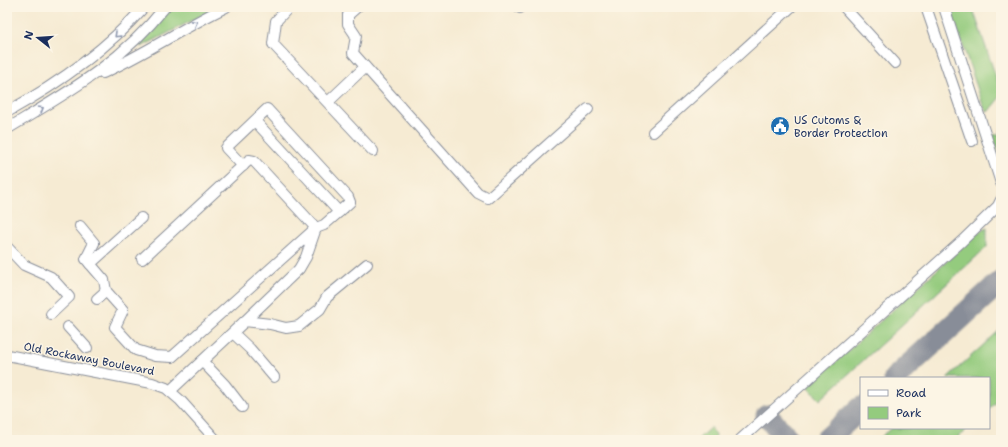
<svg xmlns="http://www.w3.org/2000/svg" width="1008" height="447" font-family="'Shantell Sans',sans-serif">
  <rect width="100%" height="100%" fill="#fcf5e5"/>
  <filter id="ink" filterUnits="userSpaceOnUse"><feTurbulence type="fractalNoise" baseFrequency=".025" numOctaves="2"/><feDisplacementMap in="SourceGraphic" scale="8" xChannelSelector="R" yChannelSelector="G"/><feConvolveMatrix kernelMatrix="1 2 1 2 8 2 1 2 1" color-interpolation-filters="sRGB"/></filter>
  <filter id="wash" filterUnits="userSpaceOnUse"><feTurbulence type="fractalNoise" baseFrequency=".012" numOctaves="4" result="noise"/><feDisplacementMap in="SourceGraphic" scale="16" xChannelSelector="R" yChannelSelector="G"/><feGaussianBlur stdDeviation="0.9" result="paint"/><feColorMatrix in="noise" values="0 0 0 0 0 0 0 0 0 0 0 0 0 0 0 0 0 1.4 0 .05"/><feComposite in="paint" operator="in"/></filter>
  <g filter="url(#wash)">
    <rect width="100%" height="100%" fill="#f6ebd3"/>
    <!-- green -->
    <g fill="#94cb7e" stroke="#587d6e">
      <path d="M171,7h47l-77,40 -1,-2z"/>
      <path d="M950,7h27l-4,2 28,83v4l-13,16 -4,-4z"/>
      <path d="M1001,129v30l-8,-24 7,-1z"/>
      <path d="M987,228v19l-167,153 -12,-13 172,-156z"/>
      <path d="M1001,329v69l-12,11v-31h-42z"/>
      <path d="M711,427l6,13h-20z"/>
      <path d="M891,428h77l-13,12h-77z"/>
    </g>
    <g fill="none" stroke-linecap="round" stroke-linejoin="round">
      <!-- taxiway -->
      <g stroke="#888d98" stroke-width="23">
        <path d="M895,378l106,-97"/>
        <path d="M767,416l22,24"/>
        <path d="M826,440l35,-32"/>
      </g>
    </g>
  </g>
  <g filter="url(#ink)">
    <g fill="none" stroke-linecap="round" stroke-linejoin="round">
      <!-- minor casing -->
      <g stroke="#888d98" stroke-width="12">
        <g id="minor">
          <path d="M289,7l-13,14 -3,23 100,107"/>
          <path d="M357,7l-9,8v9l8,12 -3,17 125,140 10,5 100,-89"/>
          <path d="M519,7l1,1"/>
          <path d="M844,7l51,56"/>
          <path d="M926,7l46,134"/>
          <path d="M944,7l57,176"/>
          <path d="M103,73c42,-19 81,-46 123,-66"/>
          <path d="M328,102l37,-35"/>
          <path d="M7,112c51,-28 98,-61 137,-105"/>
          <path d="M7,129c61,-37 113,-65 158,-122"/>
          <path d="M653,132l138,-125"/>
          <path d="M243,166l-17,-18 41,-39 81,88 2,5 -11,10"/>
          <path d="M80,226l14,17 -8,16 18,21 2,11"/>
          <path d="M7,247l17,18 27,12 18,20 -18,17"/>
          <path d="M142,259l107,-99 5,1 62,67 -10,29 -7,12 -54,52"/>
          <path d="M90,264l51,-46"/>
          <path d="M97,299l9,-8 17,19 -8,17 21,23 19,6 17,1 144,-129 8,-3 15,-13 -84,-91"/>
          <path d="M68,327l19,21"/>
          <path d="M233,333l17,16 24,28"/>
          <path d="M7,355l145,28 14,5 14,12 36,40"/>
          <path d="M202,361l23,24 17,22"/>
          <path d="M170,391l75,-70 25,3 16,4 13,-2 21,-17 7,-12 40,-33"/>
          <path d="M740,440l222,-199 36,-35 3,-6"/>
        </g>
      </g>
      <!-- minor -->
      <use href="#minor" stroke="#fff" stroke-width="10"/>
    </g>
    <!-- one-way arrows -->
    <defs><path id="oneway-chevron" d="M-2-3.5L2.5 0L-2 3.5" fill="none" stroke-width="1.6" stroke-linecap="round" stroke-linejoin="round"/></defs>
    <g stroke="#8d97ae">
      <use href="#oneway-chevron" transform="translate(195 23) rotate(-28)"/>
      <use href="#oneway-chevron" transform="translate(117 35) rotate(136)"/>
      <use href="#oneway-chevron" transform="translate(41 109) rotate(-31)"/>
    </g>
  </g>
  <!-- icons -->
  <defs>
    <g id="civic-disc" transform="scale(1)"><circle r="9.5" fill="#1f6fb2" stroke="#fcf5e5"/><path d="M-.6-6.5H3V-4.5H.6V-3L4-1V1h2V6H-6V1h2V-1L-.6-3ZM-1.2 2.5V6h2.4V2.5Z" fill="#fff"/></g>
  </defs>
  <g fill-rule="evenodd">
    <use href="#civic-disc" x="780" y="126"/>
  </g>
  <g text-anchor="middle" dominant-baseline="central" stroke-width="3" stroke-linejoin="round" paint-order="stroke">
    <!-- poi labels -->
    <g font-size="11" fill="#1b2f5e" stroke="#fcf5e5" text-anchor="start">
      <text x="794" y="120">US Cutoms &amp;<tspan x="794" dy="13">Border Protection</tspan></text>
    </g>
    <!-- street labels -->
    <g font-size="11" fill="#1b2f5e" stroke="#fcf5e5">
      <text transform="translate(89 359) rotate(11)">Old Rockaway Boulevard</text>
    </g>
  </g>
  <!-- margin -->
  <rect width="1008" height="447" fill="none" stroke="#fcf5e5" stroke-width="24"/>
  <!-- legend -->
  <rect x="860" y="377" width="130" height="52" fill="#fcf5e5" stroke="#a2a6af"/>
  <rect x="868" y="390" width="20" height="6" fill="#ffffff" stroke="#a2a6af"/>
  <text x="896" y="397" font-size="12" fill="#1b2f5e">Road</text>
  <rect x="868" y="407" width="20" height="12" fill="#94cb7e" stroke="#a2a6af"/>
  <text x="896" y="417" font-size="12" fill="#1b2f5e">Park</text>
  <!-- north arrow -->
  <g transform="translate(38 38) rotate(287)" stroke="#fcf5e5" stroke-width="3" paint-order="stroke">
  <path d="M0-3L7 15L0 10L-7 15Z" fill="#1b2f5e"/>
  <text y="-6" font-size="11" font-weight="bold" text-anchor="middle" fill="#1b2f5e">N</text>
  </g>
</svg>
